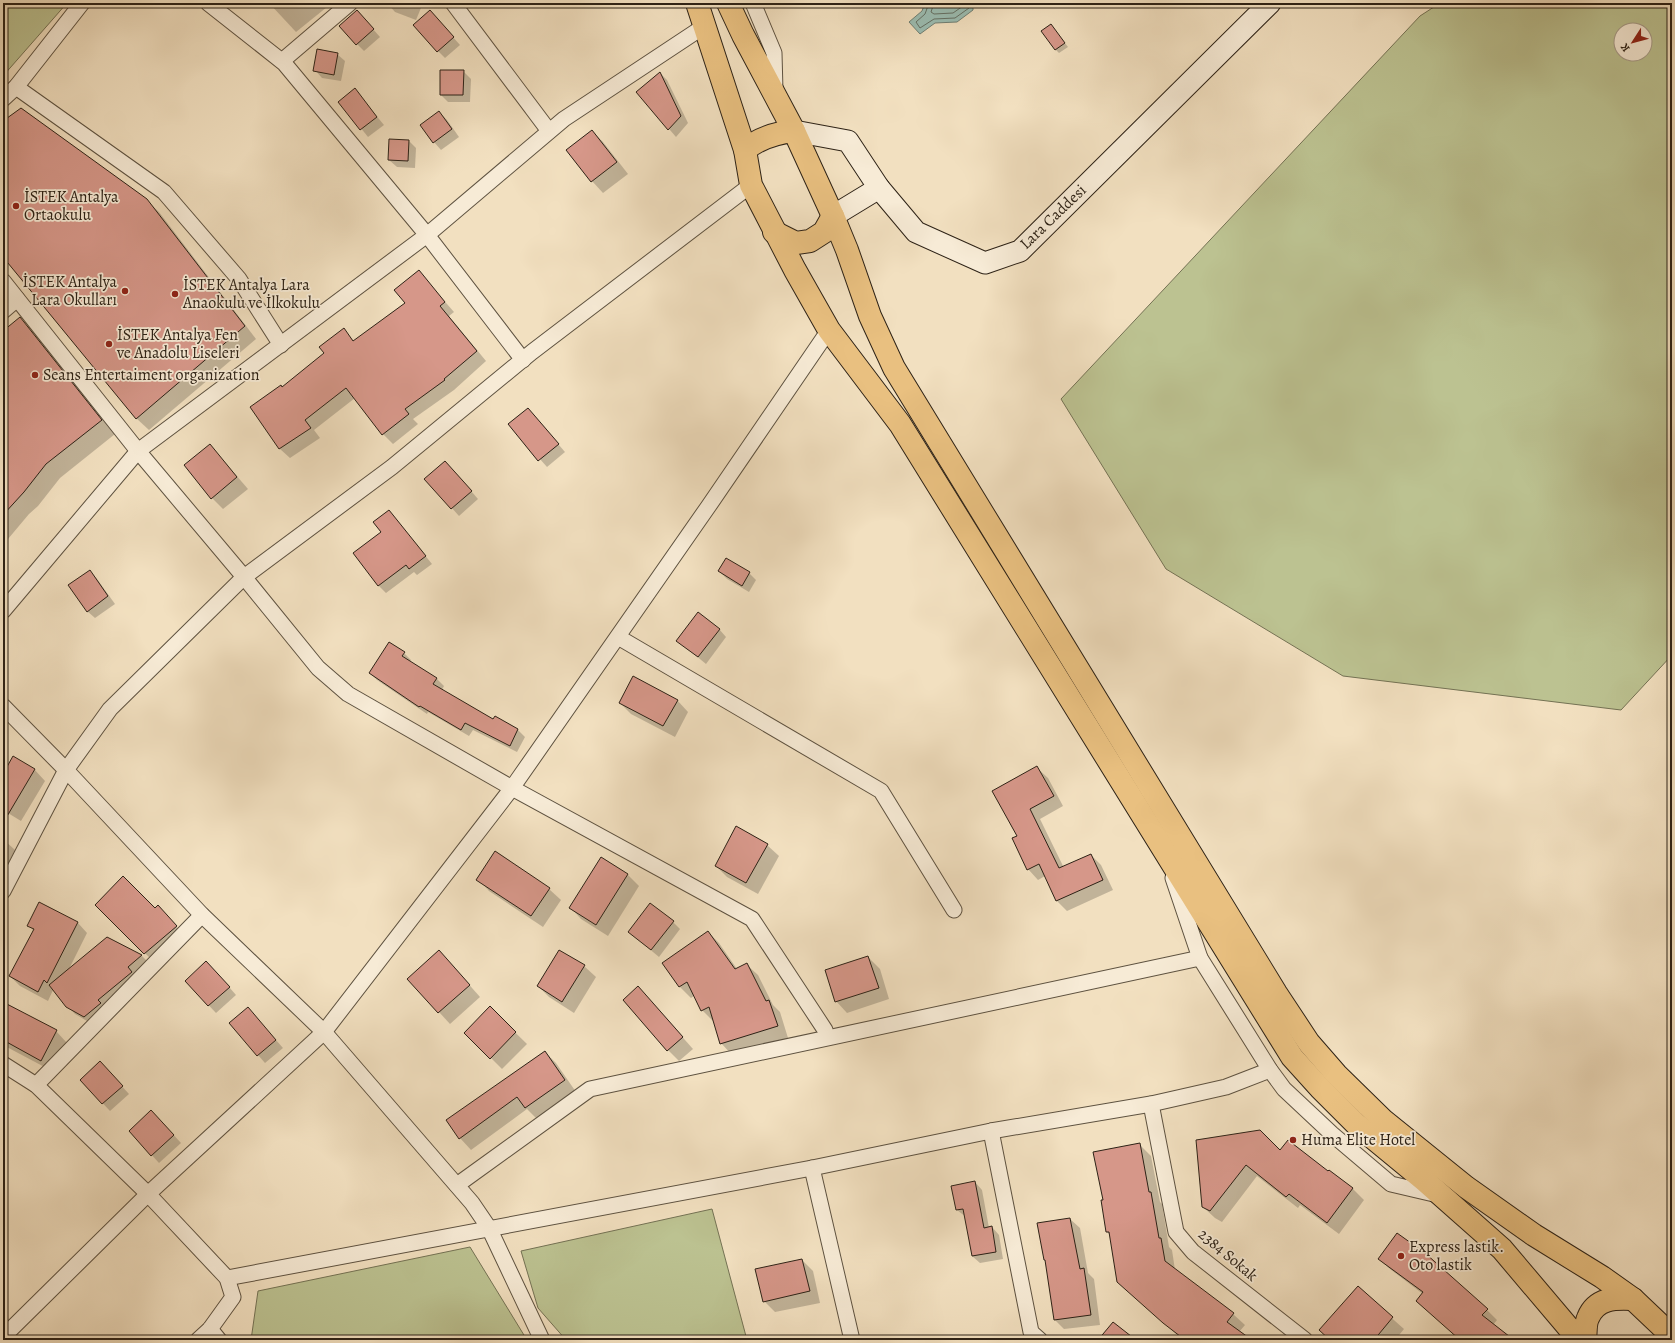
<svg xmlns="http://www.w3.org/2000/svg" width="1675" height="1343" font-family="Alegreya,serif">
  <rect width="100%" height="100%" fill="#f2e0c0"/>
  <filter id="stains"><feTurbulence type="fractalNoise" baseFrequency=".005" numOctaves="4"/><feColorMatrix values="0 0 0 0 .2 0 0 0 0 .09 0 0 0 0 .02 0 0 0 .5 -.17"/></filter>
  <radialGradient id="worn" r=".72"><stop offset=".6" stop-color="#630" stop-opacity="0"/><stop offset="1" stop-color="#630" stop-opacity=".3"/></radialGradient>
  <!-- green -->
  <g fill="#bcc291" stroke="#747254" fill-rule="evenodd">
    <path d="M3,3h64l-64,73z"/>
    <path d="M1440,3h232v652l-51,55 -278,-34 -177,-107 -105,-170 359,-383zM1621,30h24v24h-24z"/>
    <path d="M712,1209l35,131h-181l-28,-32 -17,-57z"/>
    <path d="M470,1247l57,93h-276l7,-49z"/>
  </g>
  <!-- water -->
  <path fill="#9bbdb2" stroke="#6f7f74" d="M925,3h48v7l-16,12 -22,1 -15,11 -11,-12 13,-11z"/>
  <!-- shadow -->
  <g fill="#0003">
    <path d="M269,3h63l-36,29z"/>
    <path d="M388,3h35l-7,17 -21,-8 -7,-8z"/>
    <path d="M364,19l16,18 -16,14 -7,-7z"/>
    <path d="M437,19l23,26 -15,13 -7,-7z"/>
    <path d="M1051,25l17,22 -9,6 -3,-3z"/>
    <path d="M337,54l8,7 -4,20 -19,-3 -7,-8z"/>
    <path d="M463,71l8,8 -1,23h-22l-7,-7z"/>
    <path d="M660,73l7,7 21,43 -12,14 -38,-44z"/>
    <path d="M355,90l29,35 -16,12 -28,-35z"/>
    <path d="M439,112l8,8 12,17 -18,13 -7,-8z"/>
    <path d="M3,122l143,78 13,12 97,127 -107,91 -13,-12 -133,-162z"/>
    <path d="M592,131l11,11 25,32 -25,19 -11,-12 -25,-31z"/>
    <path d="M390,140l19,1 7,7 -1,20 -18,-1 -8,-7z"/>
    <path d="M419,272l35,40 -5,4 37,45 -32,29 -41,29 5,5 -25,20 -10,-10 -28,-36 -41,32 6,8 -30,20 -10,-9 -29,-42 31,-19 44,-34 17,-24 11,11 52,-38z"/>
    <path d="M20,318l14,14 81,102 -55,44 -22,28 -9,8 -26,31v-213z"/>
    <path d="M528,409l37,43 -18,15 -38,-43z"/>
    <path d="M210,445l38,44 -25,20 -11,-11z"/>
    <path d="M452,469l26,30 -19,17 -33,-37z"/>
    <path d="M389,511l43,53 -15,11 -3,-3 -28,21 -7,-7 -24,-32 28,-21z"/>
    <path d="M90,571l7,8 18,25 -20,14 -8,-7z"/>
    <path d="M719,571l30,2 7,7 -7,12 -22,-13z"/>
    <path d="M719,629l7,8 -20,27 -28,-23z"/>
    <path d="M404,653l7,7 -1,2 27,17 7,7 -2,4 52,31 1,-3 23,12 7,7 -8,15 -44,-22 -4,6 -41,-24 -1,2 -50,-34 -7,-7z"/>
    <path d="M677,700l11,12 -13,25 -44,-23 -11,-11z"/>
    <path d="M1037,768l11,10 15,28 -23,13 24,49 27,-13 10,10 12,25 -46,21 -10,-10 -12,-25 -7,4 -10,-11 -10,-33z"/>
    <path d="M34,769l11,12 -24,40 -18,-11v-40l3,1z"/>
    <path d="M3,839l12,11 -12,23z"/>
    <path d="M767,845l12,11 -21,38 -31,-17 -11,-11z"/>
    <path d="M602,858l26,17 11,11 -31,50 -27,-17 -11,-12z"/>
    <path d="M478,879l71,10 12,11 -18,27 -54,-36z"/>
    <path d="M40,904l38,19 9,10 -19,38 39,-33 35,18 7,7 -57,61 -17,-10 -22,-24 -5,11 -28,-15 -10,-10 24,-45 -5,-5z"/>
    <path d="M96,905l58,4 4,-3 25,28 -31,26z"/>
    <path d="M673,922l7,7 -21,28 -30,-25z"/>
    <path d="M708,932l11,11 18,26 9,-5 12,11 15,30 7,7 8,26 -56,17 -11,-12 -8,-22 -11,-11 -7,-15 -4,3 -11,-11z"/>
    <path d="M868,957l12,12 9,30 -42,14 -11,-12z"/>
    <path d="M450,963l30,34 -30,27 -11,-12z"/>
    <path d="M584,966l12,11 -22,36 -25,-16 -11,-11z"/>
    <path d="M214,970l22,25 -20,18 -30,-32z"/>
    <path d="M638,987l55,62 -14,12 -11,-11z"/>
    <path d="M3,1003l53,28 11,12 -15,28 -49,-26z"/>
    <path d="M248,1008l35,40 -18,15 -35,-40z"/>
    <path d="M490,1008l37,36 -25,25 -36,-36z"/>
    <path d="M545,1052l11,11 20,29 -39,27 -10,-10 -56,41 -11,-12 -13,-18z"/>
    <path d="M107,1070l22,24 -19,17 -29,-31z"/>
    <path d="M159,1119l22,24 -22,20 -29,-32z"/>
    <path d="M1260,1131l20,20 48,22 1,-2 24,18 11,11 -25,34 -39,-29 -2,3 -41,-32 -35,46 -7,-4 -12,-11z"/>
    <path d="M1139,1144l12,12 9,46 2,2 7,43 3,3 3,20 58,44 12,11 -6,7 11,8h-67l-65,-58 -7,-46 -4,-4 -3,-32z"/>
    <path d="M975,1182l7,8 7,38 3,-1 7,8 4,24 -23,4 -8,-7 -6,-39 -9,-7 -4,-24z"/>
    <path d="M1070,1219l10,9 8,45 6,6 6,46 -36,4 -9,-9z"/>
    <path d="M1379,1259l108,51 10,10 -4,5 19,15h-52l-43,-39 6,-7 -33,-25z"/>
    <path d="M802,1260l11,11 7,32 -45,9 -11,-11z"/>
    <path d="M1358,1288l46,41 -9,11h-65z"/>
  </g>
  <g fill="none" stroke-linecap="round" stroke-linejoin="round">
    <!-- shore -->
    <g stroke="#647064" stroke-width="1">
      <path d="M929,3l-4,11 -9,8 4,6 14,-9 21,-1 14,-10v-5"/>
      <path d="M934,3l-3,9 3,2 19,-1 10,-7 1,-3"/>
    </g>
  </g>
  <!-- building -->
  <g fill="#d69789" stroke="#2d2216">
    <path d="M357,10l17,19 -18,16 -17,-19z"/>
    <path d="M430,10l24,27 -17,15 -24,-27z"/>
    <path d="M1051,24l14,19 -10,7 -14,-19z"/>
    <path d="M317,49l21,4 -4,22 -21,-4z"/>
    <path d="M440,70h24l-1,25h-23z"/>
    <path d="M660,72l21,44 -13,14 -32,-38z"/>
    <path d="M355,88l22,29 -17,13 -22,-28z"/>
    <path d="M21,108l126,91 98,127 -109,93 -133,-162v-136z"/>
    <path d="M439,111l13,18 -19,14 -13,-18z"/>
    <path d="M592,130l25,32 -26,20 -25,-32z"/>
    <path d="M389,139l20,1 -1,21 -20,-1z"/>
    <path d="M419,270l26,32 -5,4 37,45 -33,28 1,1 -40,29 4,5 -27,21 -36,-47 -41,32 6,8 -32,21 -29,-42 31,-22 1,2 42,-34 -5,-6 25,-19 9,13 52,-38 -11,-13z"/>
    <path d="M20,317l82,103 -56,44 -22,28 -21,23v-184z"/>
    <path d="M528,408l31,36 -21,17 -30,-37z"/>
    <path d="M210,444l27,33 -26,22 -27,-34z"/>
    <path d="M445,461l27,30 -21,18 -27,-30z"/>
    <path d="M389,510l37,46 -17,13 -3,-4 -28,21 -25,-33 28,-21 -8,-10z"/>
    <path d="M726,558l24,14 -8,14 -24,-15z"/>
    <path d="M90,570l18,26 -21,16 -19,-27z"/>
    <path d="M698,612l22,17 -22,28 -22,-16z"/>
    <path d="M389,642l16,10 -3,4 35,22 -4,6 60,35 2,-3 23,13 -8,17 -45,-23 -4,7 -41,-24 -1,1 -50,-34z"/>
    <path d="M633,676l45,24 -15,26 -44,-23z"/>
    <path d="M13,756l22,13 -32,54v-49z"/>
    <path d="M1037,766l17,30 -24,13 29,59 32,-14 12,26 -47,21 -17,-37 -12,6 -15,-32 5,-2 -25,-45z"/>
    <path d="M736,826l32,18 -22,39 -31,-17z"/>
    <path d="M495,851l55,37 -19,28 -55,-36z"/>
    <path d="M601,857l27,17 -32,51 -27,-17z"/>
    <path d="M123,876l32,32 3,-3 19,21 -33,28 -49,-49z"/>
    <path d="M39,902l39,20 -31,61 -3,-3 -6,12 -29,-16 25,-47 -7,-3z"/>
    <path d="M650,903l24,18 -23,29 -23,-18z"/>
    <path d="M708,931l27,38 12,-6 19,38 3,-1 9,26 -58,18 -11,-37 -8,4 -14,-29 -8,5 -17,-24z"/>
    <path d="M107,937l35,18 -14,12 4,5 -34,28 3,3 -17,14 -18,-10 -17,-22z"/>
    <path d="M439,950l31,35 -32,28 -31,-34z"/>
    <path d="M559,950l26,15 -23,37 -25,-16z"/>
    <path d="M868,956l11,32 -44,14 -10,-32z"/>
    <path d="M206,961l24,26 -22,19 -23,-25z"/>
    <path d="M638,986l45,51 -16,14 -44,-51z"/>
    <path d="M3,1002l54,28 -16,31 -38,-21z"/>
    <path d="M490,1006l26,26 -26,27 -26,-26z"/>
    <path d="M248,1007l28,33 -19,16 -28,-33z"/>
    <path d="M545,1051l20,29 -40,28 -8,-11 -58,42 -13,-19z"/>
    <path d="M100,1061l23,25 -21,18 -22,-24z"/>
    <path d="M151,1110l23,25 -23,21 -22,-25z"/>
    <path d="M1260,1130l20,20 8,-10 40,31 1,-1 24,18 -26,35 -38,-29 -3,3 -40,-32 -36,46 -8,-4 -6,-67z"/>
    <path d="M1140,1143l9,49h2l8,46h2l4,23 69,52 -7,9 25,18h-67l-22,-17 -46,-41 -8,-50h-3l-5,-32h2l-10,-48z"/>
    <path d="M975,1181l9,47 8,-2 4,26 -24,4 -9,-47 -7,1 -5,-24z"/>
    <path d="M1070,1218l10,51 4,-1 7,47 -37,5 -9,-60h-1l-7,-37z"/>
    <path d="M1397,1233l28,20 63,56 -6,6 32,25h-54l-44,-39 7,-9 -45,-33z"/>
    <path d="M802,1259l8,32 -47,11 -8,-33z"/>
    <path d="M1358,1286l35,31 -19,23h-44l-11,-10z"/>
    <path d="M1113,1322l23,18h-38z"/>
  </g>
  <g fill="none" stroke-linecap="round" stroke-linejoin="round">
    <!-- street casing -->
    <g stroke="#5e5240" stroke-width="17">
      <g id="street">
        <path d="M208,3l76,60 143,172 96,125"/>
        <path d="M453,3l96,128"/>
        <path d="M753,3l21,50 1,38"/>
        <path d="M282,61l68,-58"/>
        <path d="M16,87l148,105 75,87 42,66"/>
        <path d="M3,99l13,-12 66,-84"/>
        <path d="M3,281l135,170 106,126 74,91 30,26 164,94 240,131 73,111 2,7"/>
        <path d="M3,311l14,-12"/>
        <path d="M3,611l135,-160 289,-216 137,-116 142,-94"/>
        <path d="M618,637l263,154 73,119"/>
        <path d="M3,706l63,64 136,145 122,117 148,171 17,25 53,112"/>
        <path d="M1173,878l27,80 70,112 14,19 48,45 59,50 47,11"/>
        <path d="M3,891l63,-121 44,-61 134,-132 148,-110 140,-115 219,-167"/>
        <path d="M3,1064l33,21 112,109 79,84 6,19 -23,32 -12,11"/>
        <path d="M36,1085l166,-170"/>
        <path d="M1151,1104l25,128 17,20 112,88"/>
        <path d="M991,1131l40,201 9,8"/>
        <path d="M812,1168l40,172"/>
        <path d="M457,1185l133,-96 610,-131"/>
        <path d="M227,1278l585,-110 179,-37 160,-27 75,-17 44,-17"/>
        <path d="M210,1329l9,11"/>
        <path d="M3,1337l145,-143 176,-162 188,-244 196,-281 121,-177"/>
      </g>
    </g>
    <!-- secondary casing -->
    <g stroke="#2d2216" stroke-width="23">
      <g id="secondary">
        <path d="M794,131l54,10 31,47 37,44 69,31 35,-12 250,-248"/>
        <path d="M833,216l46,-28"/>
      </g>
    </g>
    <!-- primary casing -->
    <g stroke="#2d2216" stroke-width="24">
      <g id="primary">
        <path d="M697,3l48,147 6,35 44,85 34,60 71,94 392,633 28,31 36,36 68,56 78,69 66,78 13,13"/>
        <path d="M728,3l15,32 51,96 39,85 14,34 23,66 24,52 382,625 33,50 27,31 47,46 83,67 68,48 68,42 31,22 39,37"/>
        <path d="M745,150c14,-12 30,-17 49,-19"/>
        <path d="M774,232l22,11 14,-2 14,-9 9,-16"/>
        <path d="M1585,1340c1,-7 0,-16 3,-22 8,-20 27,-20 45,-19"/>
      </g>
    </g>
    <!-- street -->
    <use href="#street" stroke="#f7ebd6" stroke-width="15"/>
    <!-- secondary -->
    <use href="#secondary" stroke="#f7ebd6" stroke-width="21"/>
    <!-- primary -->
    <use href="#primary" stroke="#e9c080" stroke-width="22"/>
  </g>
  <!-- markers -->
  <g fill="#8f2418" stroke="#f7ebd6" stroke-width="1.5">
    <circle cx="16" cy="206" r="4"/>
    <circle cx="125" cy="291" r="4"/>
    <circle cx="175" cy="294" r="4"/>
    <circle cx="109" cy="344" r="4"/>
    <circle cx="35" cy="375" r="4"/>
    <circle cx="1293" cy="1140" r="4"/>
    <circle cx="1401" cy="1256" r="4"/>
  </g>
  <g text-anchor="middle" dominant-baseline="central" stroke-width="3.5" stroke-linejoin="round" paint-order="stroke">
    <!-- poi labels -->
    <g font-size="16" fill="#2d2216" stroke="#f7ebd6" text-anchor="start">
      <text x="24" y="197">İSTEK Antalya<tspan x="24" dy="18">Ortaokulu</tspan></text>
      <text x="117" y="282" text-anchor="end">İSTEK Antalya<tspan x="117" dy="18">Lara Okulları</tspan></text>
      <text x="183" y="285">İSTEK Antalya Lara<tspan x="183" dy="18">Anaokulu ve İlkokulu</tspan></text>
      <text x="117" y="335">İSTEK Antalya Fen<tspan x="117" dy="18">ve Anadolu Liseleri</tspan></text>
      <text x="43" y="375">Seans Entertaiment organization</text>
      <text x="1301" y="1140">Huma Elite Hotel</text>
      <text x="1409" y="1247">Express lastik.<tspan x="1409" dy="18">Oto lastik</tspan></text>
    </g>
    <!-- street labels -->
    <g font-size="16" fill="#2d2216" stroke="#f7ebd6">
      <text transform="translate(1053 217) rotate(-44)">Lara Caddesi</text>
      <text transform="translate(1228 1255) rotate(40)">2384 Sokak</text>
    </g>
  </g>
  <!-- margin -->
  <rect width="1675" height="1343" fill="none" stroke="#f2e0c0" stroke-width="16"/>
  <rect x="4" y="4" width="1667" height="1335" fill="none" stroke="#2d2216" stroke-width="2"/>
  <rect x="8" y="8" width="1659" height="1327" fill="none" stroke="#2d2216"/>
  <!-- north arrow -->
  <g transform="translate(1633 42) rotate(234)"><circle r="19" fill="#f7ebd6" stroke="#a69b89"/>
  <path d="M0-3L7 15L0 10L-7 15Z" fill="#8f2418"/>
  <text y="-6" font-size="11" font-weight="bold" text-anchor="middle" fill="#2d2216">K</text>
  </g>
  <rect width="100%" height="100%" filter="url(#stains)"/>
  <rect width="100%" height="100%" fill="url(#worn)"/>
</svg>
